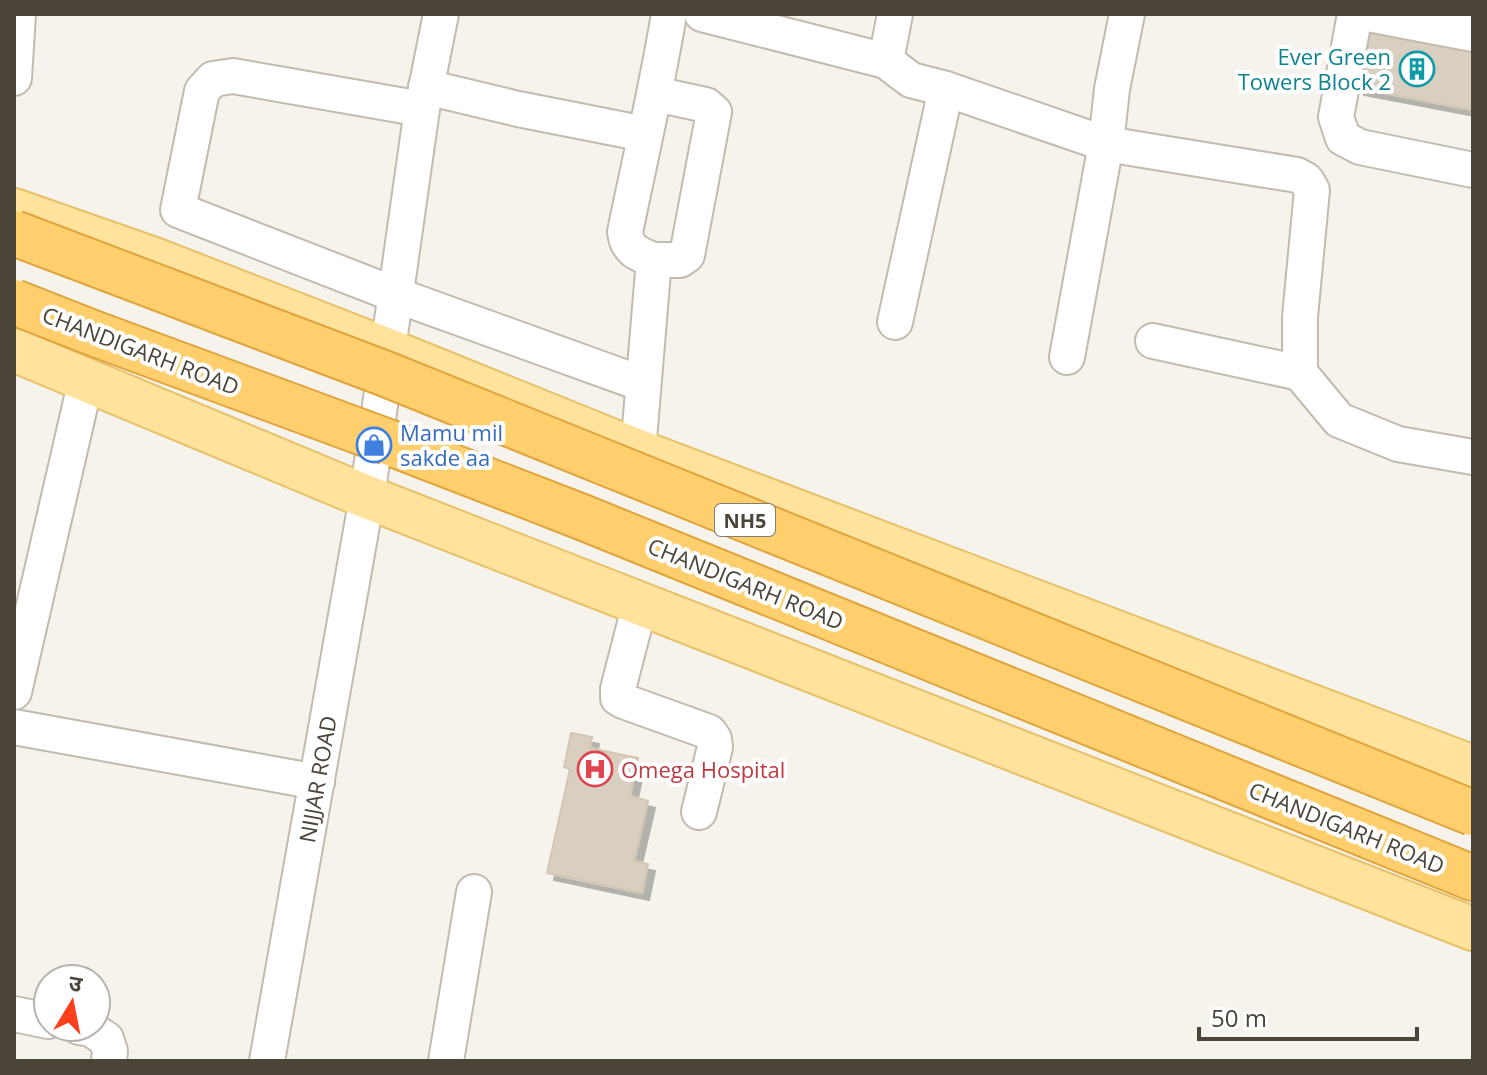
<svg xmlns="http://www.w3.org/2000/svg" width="1487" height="1075" font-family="'Open Sans','Noto Sans Devanagari',sans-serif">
  <defs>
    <filter id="shadow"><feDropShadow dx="7" dy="7" stdDeviation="0" flood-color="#0004"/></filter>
  </defs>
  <rect width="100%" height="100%" fill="#f6f3ec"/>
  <!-- building -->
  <g fill="#d8cfc1" stroke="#d3c7b4" stroke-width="2" filter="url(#shadow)">
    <path d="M1368,30l105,20v60l-116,-22z"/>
    <path d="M571,733l21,4 -2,11 48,10 -8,38 18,5 -14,60 14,3 -6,29 -95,-20 23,-104 -6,-2z"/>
  </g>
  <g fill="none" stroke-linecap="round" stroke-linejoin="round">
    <!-- minor casing -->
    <g stroke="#c2bbae" stroke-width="38">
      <g id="minor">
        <path d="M702,14l184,47 9,-47"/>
        <path d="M1355,14l-19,103 7,21 17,9 113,23"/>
        <path d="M1368,14l105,20"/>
        <path d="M886,61l25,19 35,9 160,55 191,31 9,5 6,10 -12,127v56l39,47 59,24 75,13"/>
        <path d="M14,78l4,-64"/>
        <path d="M426,87l92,22 127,25"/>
        <path d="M422,109l-189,-33 -20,3 -11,12 -24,119 218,85 247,89"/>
        <path d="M654,260h26l7,-5 27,-143 -8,-7 -51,-11"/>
        <path d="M895,322l51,-233"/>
        <path d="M1153,341l147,32"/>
        <path d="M1067,357l39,-213 6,-55 15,-75"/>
        <path d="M638,451l16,-191c-16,-6 -27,-10 -29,-28 15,-73 32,-145 44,-218"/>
        <path d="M640,604l-22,85v9l5,3 86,31 5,7 1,8 -16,65"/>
        <path d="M14,692l72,-312"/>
        <path d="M14,727l303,55"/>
        <path d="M14,1014l34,7"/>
        <path d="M79,1027l12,2 15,10 4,12 -1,10"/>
        <path d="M267,1061l100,-564 55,-388 19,-95"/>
        <path d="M446,1061l28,-169"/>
      </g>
    </g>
    <!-- major casing -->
    <g stroke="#e6c16a" stroke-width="46">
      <g id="major">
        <path d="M14,210l140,49 234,91 250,101 835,316"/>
        <path d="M14,350l353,147 1106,432"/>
      </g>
    </g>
    <!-- highway casing -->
    <g stroke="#e0a43c" stroke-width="48">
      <path id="highway" d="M388,442l194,75 891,361"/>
    </g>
    <!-- minor -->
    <use href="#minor" stroke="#fff" stroke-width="34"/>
    <!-- major -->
    <use href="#major" stroke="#ffe39c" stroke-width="42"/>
    <!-- highway -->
    <use href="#highway" stroke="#ffcf6e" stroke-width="44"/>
    <!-- highway-bridge casing -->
    <g stroke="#e0a43c" stroke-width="48" stroke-linecap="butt">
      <g id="highway-bridge">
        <path d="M14,233l372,141 1087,439"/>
        <path d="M14,302l79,31 295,109"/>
      </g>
    </g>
    <!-- highway-bridge -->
    <use href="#highway-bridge" stroke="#ffcf6e" stroke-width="44"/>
  </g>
  <!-- icons -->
  <defs>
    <g id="building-ring" transform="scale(1.8)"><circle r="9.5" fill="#fff" stroke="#0f9aa8" stroke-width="1.5"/><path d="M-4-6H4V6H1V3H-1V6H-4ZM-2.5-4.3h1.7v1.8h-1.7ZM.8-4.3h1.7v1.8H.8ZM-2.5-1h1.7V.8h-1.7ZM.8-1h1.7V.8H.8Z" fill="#0f9aa8"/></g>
    <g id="shop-ring" transform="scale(1.8)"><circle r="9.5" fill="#fff" stroke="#3f7fe0" stroke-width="1.5"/><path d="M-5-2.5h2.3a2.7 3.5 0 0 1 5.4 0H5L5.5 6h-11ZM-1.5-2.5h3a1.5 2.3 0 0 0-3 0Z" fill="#3f7fe0"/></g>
    <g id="hospital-ring" transform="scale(1.8)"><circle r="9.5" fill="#fff" stroke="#e0444e" stroke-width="1.5"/><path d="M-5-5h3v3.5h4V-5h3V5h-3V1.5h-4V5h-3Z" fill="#e0444e"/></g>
  </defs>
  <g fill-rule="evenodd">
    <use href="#building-ring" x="1417" y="69"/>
    <use href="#shop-ring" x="374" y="445"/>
    <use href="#hospital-ring" x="595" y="769"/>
  </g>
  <g text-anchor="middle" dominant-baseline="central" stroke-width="8" stroke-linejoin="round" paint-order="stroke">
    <!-- shield labels -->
    <rect fill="#fff" stroke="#817c74" stroke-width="2" x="715" y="504" width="60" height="32" rx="6"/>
    <g font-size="20" font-weight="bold" fill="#4b4439">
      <text x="745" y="520">NH5</text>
    </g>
    <!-- culture labels -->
    <g font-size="22" fill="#0d838f" stroke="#fff" text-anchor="end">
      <text x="1391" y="56">Ever Green<tspan x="1391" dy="25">Towers Block 2</tspan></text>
    </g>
    <!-- street labels -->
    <g font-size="22" fill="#4b4439" stroke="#fff">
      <text transform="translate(141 350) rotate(21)">CHANDIGARH ROAD</text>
      <text transform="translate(746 583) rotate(22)">CHANDIGARH ROAD</text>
      <text transform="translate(317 779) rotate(-80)">NIJJAR ROAD</text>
      <text transform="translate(1347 827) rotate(22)">CHANDIGARH ROAD</text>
    </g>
    <!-- shop labels -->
    <g font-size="22" fill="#366cbe" stroke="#fff" text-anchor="start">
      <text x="400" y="432">Mamu mil<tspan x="400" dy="25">sakde aa</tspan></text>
    </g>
    <!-- health labels -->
    <g font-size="22" fill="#be3a42" stroke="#fff" text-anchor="start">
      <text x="621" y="769">Omega Hospital</text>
    </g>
  </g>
  <!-- border -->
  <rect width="1487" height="1075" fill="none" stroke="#4b4439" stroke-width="32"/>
  <!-- north arrow -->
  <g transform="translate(72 1003) rotate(10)"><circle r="38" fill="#ffffff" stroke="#b7b4b0" stroke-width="2"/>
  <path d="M0-6L14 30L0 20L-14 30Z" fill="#fc3f1d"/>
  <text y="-12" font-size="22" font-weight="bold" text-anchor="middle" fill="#4b4439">उ</text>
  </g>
  <!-- scale -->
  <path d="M1199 1027v12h218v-12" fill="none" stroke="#4b4439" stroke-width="4"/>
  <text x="1211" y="1027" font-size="24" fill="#4b4439" stroke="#ffffff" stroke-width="6" paint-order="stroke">50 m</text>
</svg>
